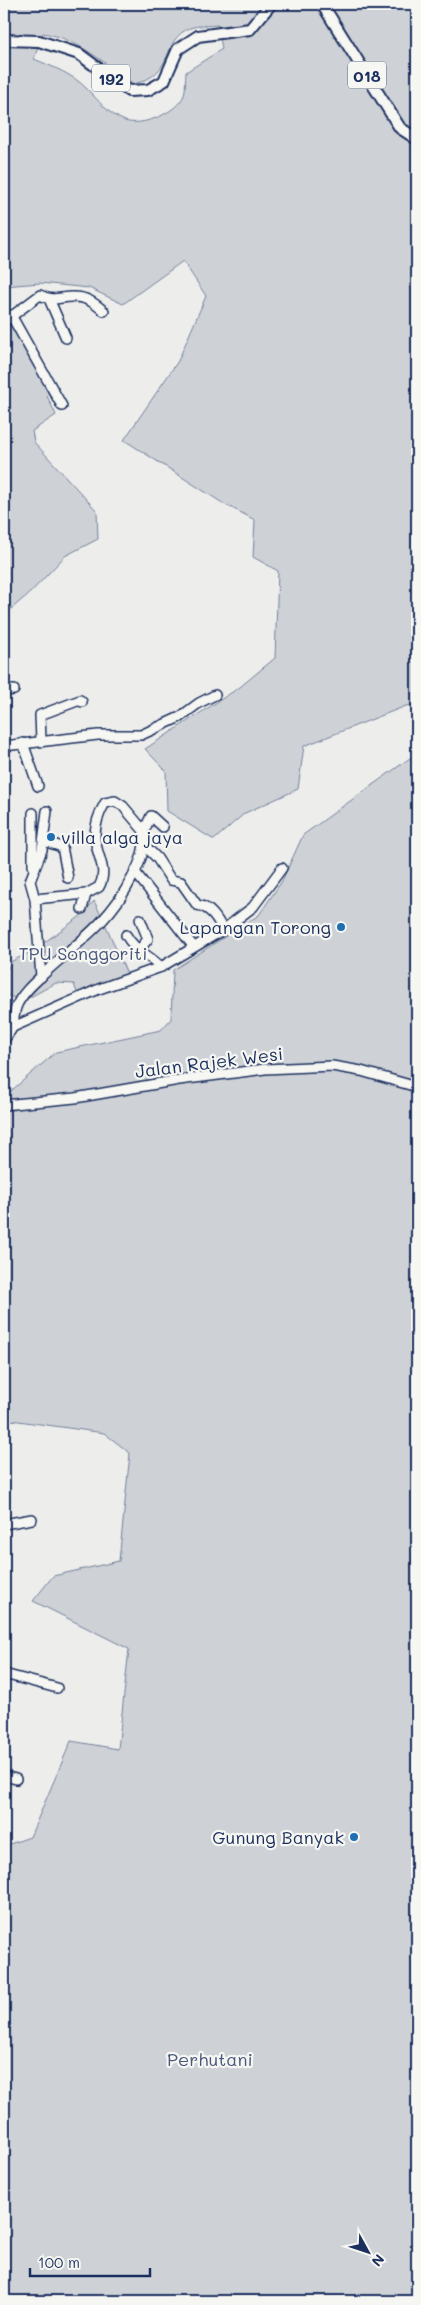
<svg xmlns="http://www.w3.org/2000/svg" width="421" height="2305" font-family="Mali,sans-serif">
  <rect width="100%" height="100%" fill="#edeeec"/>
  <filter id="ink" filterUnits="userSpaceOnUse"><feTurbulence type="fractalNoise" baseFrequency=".02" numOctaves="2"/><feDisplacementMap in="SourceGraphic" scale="10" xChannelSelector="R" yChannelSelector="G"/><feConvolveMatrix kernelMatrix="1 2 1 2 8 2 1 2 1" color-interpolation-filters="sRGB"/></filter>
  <g filter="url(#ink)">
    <!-- green -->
    <g fill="#ced2d7" stroke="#74809a" fill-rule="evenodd">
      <path d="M4,4h413v700l-11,2 -102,40 -6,43 -53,24 -31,27 -47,-29 -1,-40 -21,-22 95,-62 35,-29 3,-87 -25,-14 2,-37 -31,-16 -100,-64 54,-79 28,-65 -23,-35 -60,43 -34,-16 -49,-5 -36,3zM218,25l4,24 -36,23c-1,7 0,17 -2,23 -7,18 -42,32 -59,26 -17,-7 -26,-20 -38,-32 -14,-15 -34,-22 -53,-30l9,-26c36,6 62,31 91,51 43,-11 26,-44 56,-56 8,-3 20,-2 28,-3z"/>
      <path d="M9,322l3,1 37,71 -2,2 9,19 -24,16 2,11 63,69 1,28 -33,17 -34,36 -27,23v-288z"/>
      <path d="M417,753v1548h-413v-455l26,-9 41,-96 47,8 11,-100 -96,-48 20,-25 66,-15 11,-108 -26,-20 -100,-14v-322l52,-45 105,-22 10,-11 2,-49 86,-55 23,-34 21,-46z"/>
      <path d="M94,901c13,24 22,50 34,75l-50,20 -4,-12 -18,-1 -33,18 -19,-7v-19l8,-14 19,-9 51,-37z"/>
    </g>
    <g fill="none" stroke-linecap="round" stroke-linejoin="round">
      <!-- minor casing -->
      <g stroke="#1b2f5e" stroke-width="12">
        <g id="minor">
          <path d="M50,301l16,37"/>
          <path d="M11,315l51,91"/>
          <path d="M4,322l36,-27c15,8 20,1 35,2 12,0 20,7 29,14"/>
          <path d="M4,691l10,-1"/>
          <path d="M41,740l-1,-25 40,-15 2,2"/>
          <path d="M23,743l15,43"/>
          <path d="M4,746l94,-11h43l39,-18 19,-14 16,-8"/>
          <path d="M4,803v2"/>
          <path d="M33,813v53"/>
          <path d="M144,831l7,-15 12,11"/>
          <path d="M44,841l18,6 6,31"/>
          <path d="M135,872l58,74"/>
          <path d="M82,909l4,-15"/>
          <path d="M223,930l30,-23 29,-39"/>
          <path d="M126,935c9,16 22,19 35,32"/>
          <path d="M139,950l9,-11 -8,-20"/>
          <path d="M41,977l-6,-78 -5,-18 12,-31 5,-39"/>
          <path d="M13,1027c1,-7 1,-16 4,-22 6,-14 22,-26 33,-37 33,-29 62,-50 82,-90 8,-15 14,-29 12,-47l-21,-25 -8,-5 -10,2c-6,10 -10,23 -10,34 1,19 14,32 4,50l-13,7 -51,5"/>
          <path d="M4,1040l9,-13 86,-38 62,-22 62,-37c-6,-12 -13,-23 -26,-25l-16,-23 -10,-2 -14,-22 -13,-13"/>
          <path d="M4,1105l71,-7 104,-18 86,-11 67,-3 29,5 56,16"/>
          <path d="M4,1524l28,-5"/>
          <path d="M4,1674l53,14"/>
          <path d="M4,1776l12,3"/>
        </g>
      </g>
      <!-- major casing -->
      <g stroke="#1b2f5e" stroke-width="14">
        <g id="major">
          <path d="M322,4l78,124 17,11"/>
          <path d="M4,40l35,1 40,13 50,37 19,-1 16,-9 14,-32 20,-13 52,-7 21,-25"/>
        </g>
      </g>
      <!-- minor -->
      <use href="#minor" stroke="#f6f6f2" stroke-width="9"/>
      <!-- major -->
      <use href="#major" stroke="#f6f6f2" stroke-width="10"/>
    </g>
  </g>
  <!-- markers -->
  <g fill="#1f6fb2" stroke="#f6f6f2" stroke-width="2">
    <circle cx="51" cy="837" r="5"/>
    <circle cx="341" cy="927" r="5"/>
    <circle cx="354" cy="1837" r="5"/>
  </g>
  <g text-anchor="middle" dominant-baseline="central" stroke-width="4.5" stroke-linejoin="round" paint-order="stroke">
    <!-- shield labels -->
    <g fill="#f6f6f2" stroke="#5d6b8a" stroke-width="1">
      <rect x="348" y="61.5" width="38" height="27" rx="4"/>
      <rect x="92" y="64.5" width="38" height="27" rx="4"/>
    </g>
    <g font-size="16" font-weight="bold" fill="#1b2f5e">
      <text x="367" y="75">018</text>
      <text x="111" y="78">192</text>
    </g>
    <!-- poi labels -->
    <g font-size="18" fill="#1b2f5e" stroke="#f6f6f2" text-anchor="end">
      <text x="61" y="837" text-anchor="start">villa alga jaya</text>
      <text x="331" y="927">Lapangan Torong</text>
      <text x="344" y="1837">Gunung Banyak</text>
    </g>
    <!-- park labels -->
    <g font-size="18" fill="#48587c" stroke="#f6f6f2">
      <text x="83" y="953">TPU Songgoriti</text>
      <text x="210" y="2059">Perhutani</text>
    </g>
    <!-- street labels -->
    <g font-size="18" fill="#1b2f5e" stroke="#f6f6f2">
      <text transform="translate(209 1062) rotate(-7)">Jalan Rajek Wesi</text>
    </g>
  </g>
  <!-- margin -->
  <rect width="421" height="2305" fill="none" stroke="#f6f6f2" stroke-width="20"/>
  <rect x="10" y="10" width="401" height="2285" fill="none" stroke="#1b2f5e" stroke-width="2" filter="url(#ink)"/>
  <!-- north arrow -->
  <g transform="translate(368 2252) rotate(130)" stroke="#f6f6f2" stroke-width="4" paint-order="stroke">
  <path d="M0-4L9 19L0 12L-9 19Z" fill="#1b2f5e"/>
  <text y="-8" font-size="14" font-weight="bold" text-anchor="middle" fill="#1b2f5e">N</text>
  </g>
  <!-- scale -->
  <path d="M30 2268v8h120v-8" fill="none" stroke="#1b2f5e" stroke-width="2.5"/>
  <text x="38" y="2268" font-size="15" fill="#1b2f5e" stroke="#f6f6f2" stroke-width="4" paint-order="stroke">100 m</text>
</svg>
